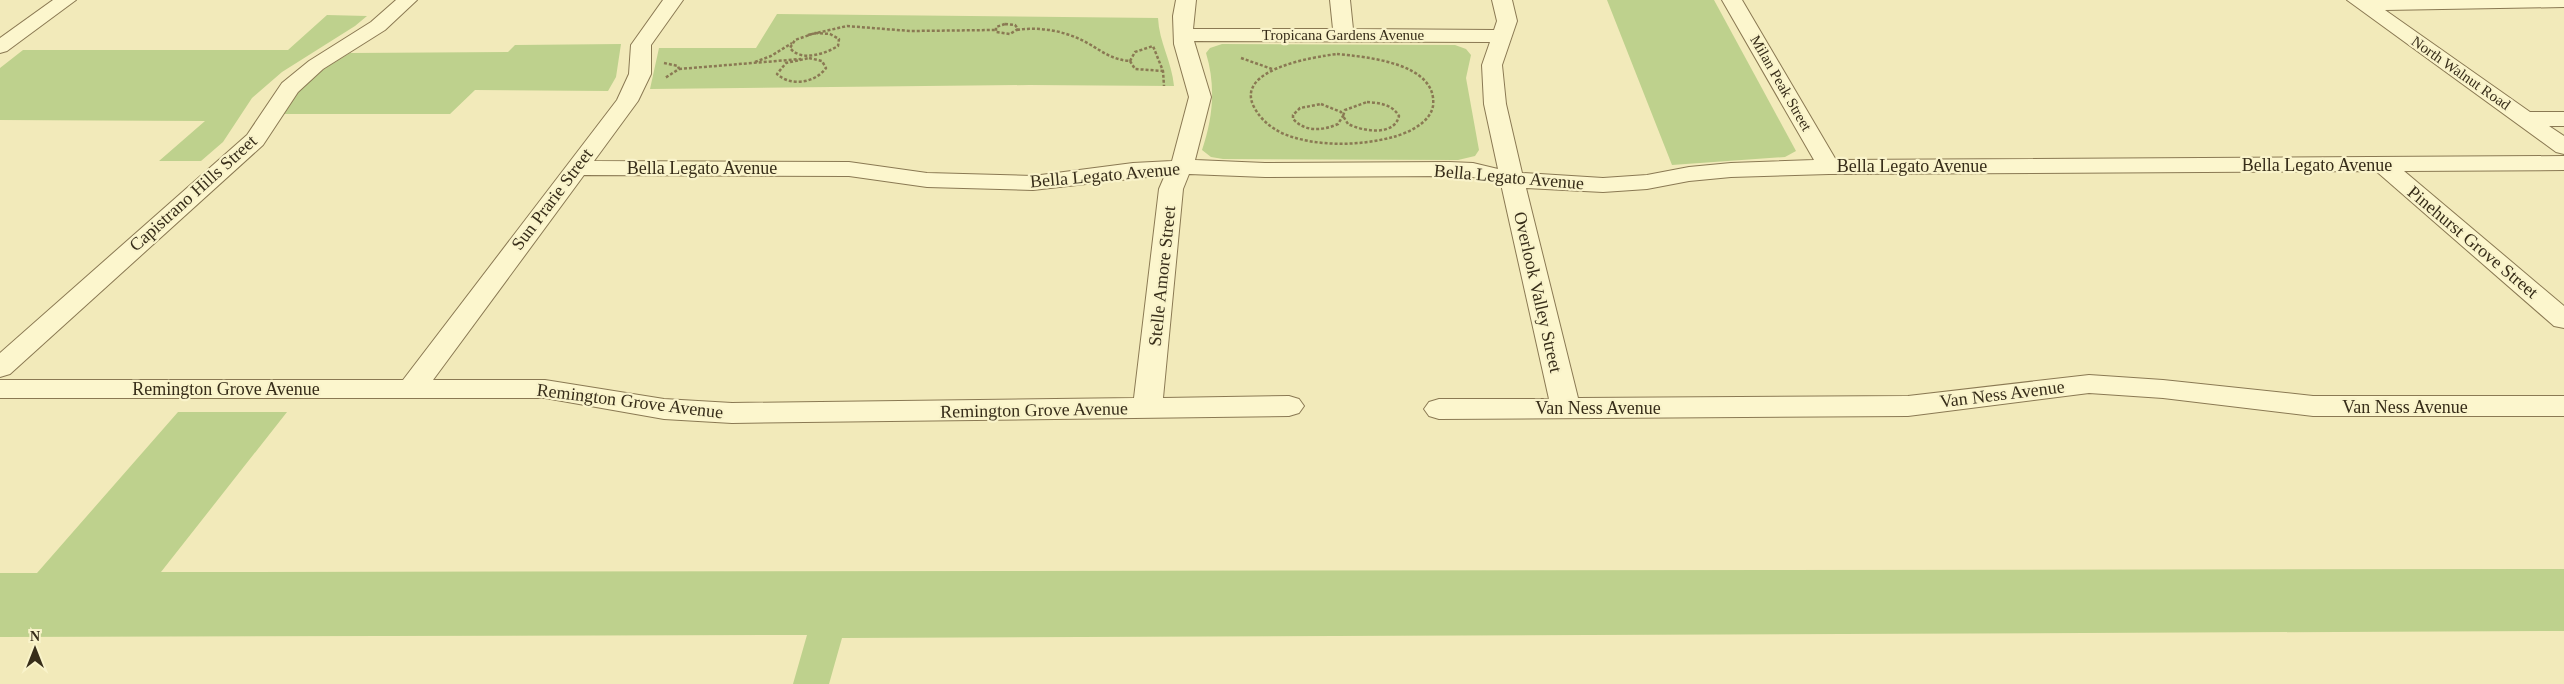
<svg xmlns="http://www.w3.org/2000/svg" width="2564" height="684" font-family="'Times New Roman',serif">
  <rect width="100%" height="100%" fill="#f2eaba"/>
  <!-- green -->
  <g fill="#bed18d">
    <path d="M1607,0h107l82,151 -11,6 -113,8z"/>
    <path d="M777,14l381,4c1,24 14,44 16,68l-145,-1 -379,4 9,-41h97z"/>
    <path d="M327,15l40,1 -12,10 -73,46 -30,26 -29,44 -22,19h-42l46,-40 -205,-1v-52l23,-18h265z"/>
    <path d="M621,44l-5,33 -8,14 -133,-1 -25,24h-168l19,-25 23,-20 26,-16 158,-1 7,-7z"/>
    <path d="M1222,44l233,1 11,4 5,6 -5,23 13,72 -4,6 -17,4 -235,-1 -12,-2 -9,-7c11,-32 14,-64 4,-97l4,-5z"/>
    <path d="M178,412h109l-126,160 2403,-3v62l-1722,7 -13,46h-36l14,-49 -807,2v-64h37z"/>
  </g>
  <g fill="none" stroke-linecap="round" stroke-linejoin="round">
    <!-- minor casing -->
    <g stroke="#8a7953" stroke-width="2">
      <g id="minor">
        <path d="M53,0h23l-69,51 -7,2v-15z"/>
        <path d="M396,0h21l-32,30 -62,39 -25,23 -35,53 -253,229 -10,3v-24l247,-218 35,-52 27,-22 62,-39z"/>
        <path d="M663,0h20l-32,45v29l-13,27 -44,60 255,1 78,11 106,3 100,-13 39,-2 17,-64 -15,-53 -1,-28 3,-16h20l-3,29h140l-3,-29h20l3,29 141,1 3,-9 -5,-21h20l5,21 -15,44 4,39 16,69 81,5 44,-3 42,-8 42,-4 83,-3 -92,-160h20l94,160 728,-4v14l-160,1 160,135v22l-10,-2 -178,-155 -547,3 -98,3 -42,4 -42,8 -44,3 -77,-4 52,210 330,-2 181,-21 74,5 150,16h251v20h-251l-150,-18 -74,-5 -181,23 -469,3 -10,-3 -5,-7 5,-7 10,-3h110l-48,-215 -28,-7 -24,-1 -184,1 -76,-3 -6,15 -20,209 126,-2 10,3 5,7 -5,7 -10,3 -557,7 -68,-4 -119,-21h-545v-18h403l214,-280 12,-26 2,-29zM1194,41l296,1 -8,23 2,39 14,65 -25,-6 -24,-1 -184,1 -70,-3 16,-63zM584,175l265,1 78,11 106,3 132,-15 -6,14 -25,209 -402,5 -68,-4 -119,-19h-112z"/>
        <path d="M2347,0h217v7l-179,3 145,102h34v14h-15l15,10v18l-8,-2z"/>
      </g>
    </g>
    <!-- path -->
    <g stroke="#8a7953" stroke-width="2.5" stroke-dasharray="3 2" stroke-linecap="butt">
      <path d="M1005,24l10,1 3,4 -8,5 -14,-2v-5z"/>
      <path d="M1017,30c26,-4 52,2 74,15 13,8 23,15 39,16"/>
      <path d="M815,33l15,1 9,5 -1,7c-13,8 -37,16 -48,2l5,-8z"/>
      <path d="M808,35l39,-9 63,5 85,-1"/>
      <path d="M1337,54c30,3 101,9 96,52 -3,17 -25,27 -40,31 -33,9 -77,10 -109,-3 -13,-6 -23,-14 -30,-27 -20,-38 60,-50 83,-53z"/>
      <path d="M809,58l13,3 4,7c-11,15 -35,19 -49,6l9,-11z"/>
      <path d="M1241,58l31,11"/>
      <path d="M1130,61l5,-9 18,-6 10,25 1,15"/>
      <path d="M1130,61l5,8 28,2"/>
      <path d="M755,62l16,-6 21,-13"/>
      <path d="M664,63l14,3 1,3 -14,9"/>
      <path d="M679,69l122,-10"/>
      <path d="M1367,102c12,1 25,2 32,14 -5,21 -37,15 -51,8l-5,-8 2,-6z"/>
      <path d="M1321,104l20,8 2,4 -5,8c-16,7 -33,8 -45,-5v-4l7,-7z"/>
    </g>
    <!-- minor -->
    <use href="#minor" fill="#fcf6cd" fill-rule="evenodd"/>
  </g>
  <g text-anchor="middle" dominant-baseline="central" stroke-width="4.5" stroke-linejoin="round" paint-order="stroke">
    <!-- far-street labels -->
    <g font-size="15" fill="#372d19" stroke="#f9f3ca">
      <text x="1343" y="35">Tropicana Gardens Avenue</text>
      <text transform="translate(2461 73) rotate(35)">North Walnut Road</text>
      <text transform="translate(1781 83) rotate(60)">Milan Peak Street</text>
    </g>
    <!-- street labels -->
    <g font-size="18" fill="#372d19" stroke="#f9f3ca">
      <text x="2317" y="165">Bella Legato Avenue</text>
      <text x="1912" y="166">Bella Legato Avenue</text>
      <text x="702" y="168">Bella Legato Avenue</text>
      <text transform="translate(1105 175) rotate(-5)">Bella Legato Avenue</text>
      <text transform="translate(1509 177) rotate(5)">Bella Legato Avenue</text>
      <text transform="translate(193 193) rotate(-42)">Capistrano Hills Street</text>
      <text transform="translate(552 199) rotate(-53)">Sun Prarie Street</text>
      <text transform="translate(2473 242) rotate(40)">Pinehurst Grove Street</text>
      <text transform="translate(1162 276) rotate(-84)">Stelle Amore Street</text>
      <text transform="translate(1538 292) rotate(77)">Overlook Valley Street</text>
      <text x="226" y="389">Remington Grove Avenue</text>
      <text transform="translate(2002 394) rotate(-7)">Van Ness Avenue</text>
      <text transform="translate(630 401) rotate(7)">Remington Grove Avenue</text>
      <text x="2405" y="407">Van Ness Avenue</text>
      <text x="1598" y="408">Van Ness Avenue</text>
      <text transform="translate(1034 410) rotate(-1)">Remington Grove Avenue</text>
    </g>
  </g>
  <!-- north arrow -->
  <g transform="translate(35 649)" stroke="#f9f3ca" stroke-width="4" paint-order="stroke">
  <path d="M0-4L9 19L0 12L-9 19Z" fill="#372d19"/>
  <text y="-8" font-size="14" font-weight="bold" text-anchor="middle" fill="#372d19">N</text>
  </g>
</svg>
